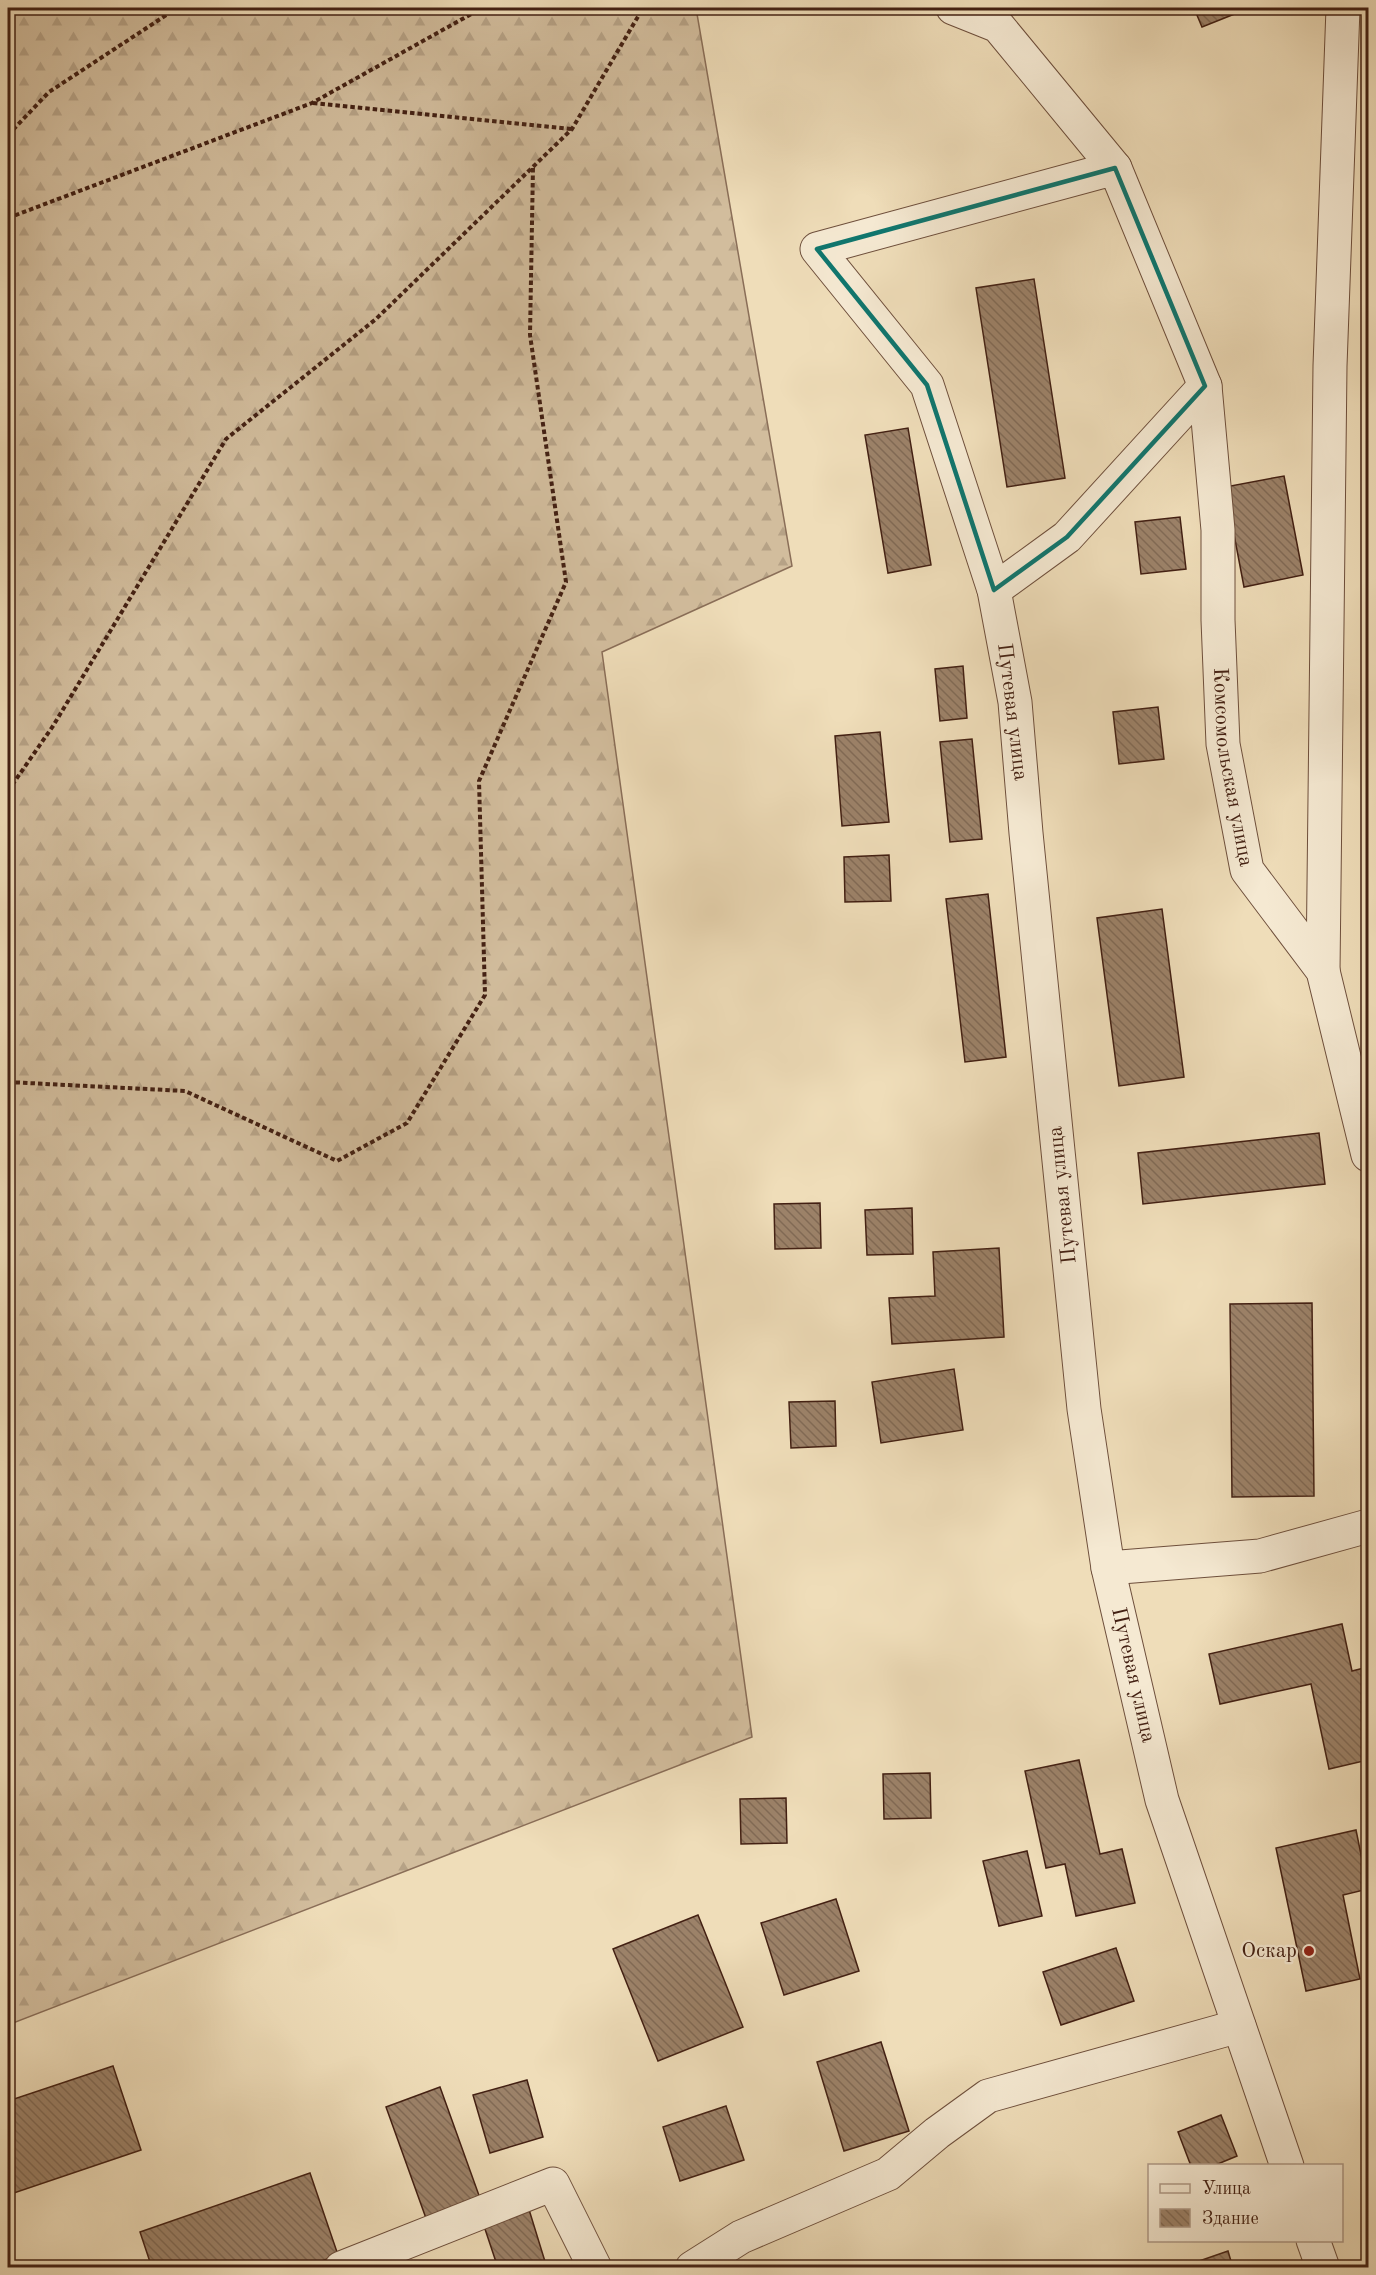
<svg xmlns="http://www.w3.org/2000/svg" width="1376" height="2275" font-family="'Old Standard TT',serif">
  <defs>
    <pattern id="forest-firs" width="22" height="20" patternUnits="userSpaceOnUse" patternTransform="scale(1.5)"><rect width="22" height="20" fill="#d2bd9d"/><path d="M5 1l3.5 6h-7zM16 11l3.5 6h-7z" fill="#b6a286"/></pattern>
    <pattern id="building-back-hatch" width="6" height="6" patternUnits="userSpaceOnUse" patternTransform="scale(1.5)"><rect width="6" height="6" fill="#9c8269"/><path d="M-1 5l2 2M0 0l6 6M5-1l2 2" fill="none" stroke="#816a55"/></pattern>
  </defs>
  <rect width="100%" height="100%" fill="#efddb9"/>
  <filter id="stains"><feTurbulence type="fractalNoise" baseFrequency=".00333" numOctaves="4"/><feColorMatrix values="0 0 0 0 .2 0 0 0 0 .09 0 0 0 0 .02 0 0 0 .5 -.17"/></filter>
  <radialGradient id="worn" r=".72"><stop offset=".6" stop-color="#630" stop-opacity="0"/><stop offset="1" stop-color="#630" stop-opacity=".3"/></radialGradient>
  <!-- forest -->
  <path fill="url(#forest-firs)" stroke="#8a6e58" stroke-width="1.5" d="M8,8h688l96,558 -190,86 150,1085 -744,288z"/>
  <!-- building -->
  <g fill="url(#building-back-hatch)" stroke="#432013" stroke-width="1.5">
    <path d="M1194,8h41l2,5 -35,14z"/>
    <path d="M1034,279l31,199 -58,9 -31,-199z"/>
    <path d="M908,428l23,137 -43,8 -23,-138z"/>
    <path d="M1284,476l19,99 -59,12 -19,-100z"/>
    <path d="M1180,517l6,52 -45,5 -6,-52z"/>
    <path d="M963,666l4,52 -27,3 -5,-52z"/>
    <path d="M1158,707l6,52 -45,5 -6,-52z"/>
    <path d="M880,732l9,90 -47,4 -7,-90z"/>
    <path d="M972,739l10,100 -32,3 -10,-100z"/>
    <path d="M889,855l2,46 -46,1 -1,-45z"/>
    <path d="M988,894l18,163 -41,5 -19,-163z"/>
    <path d="M1162,909l22,168 -65,9 -22,-168z"/>
    <path d="M1319,1133l6,51 -182,20 -5,-51z"/>
    <path d="M820,1203l1,45 -46,1 -1,-45z"/>
    <path d="M912,1208l1,46 -46,1 -2,-45z"/>
    <path d="M999,1248l5,89 -112,7 -3,-46 46,-2 -2,-44z"/>
    <path d="M1312,1303l2,193 -82,1 -2,-193z"/>
    <path d="M954,1369l9,61 -82,13 -9,-61z"/>
    <path d="M835,1401l1,45 -45,2 -2,-46z"/>
    <path d="M1342,1624l10,47 16,-4v93l-39,9 -18,-85 -91,20 -11,-50z"/>
    <path d="M1079,1760l21,94 22,-5 13,54 -59,13 -11,-52 -19,4 -21,-97z"/>
    <path d="M930,1773l1,45 -47,1 -1,-45z"/>
    <path d="M786,1798l1,45 -46,1 -1,-45z"/>
    <path d="M1356,1830l12,59 -25,6 17,84 -54,12 -30,-143z"/>
    <path d="M1027,1851l15,65 -43,10 -16,-65z"/>
    <path d="M836,1899l23,72 -75,24 -23,-72z"/>
    <path d="M698,1915l45,112 -85,34 -45,-112z"/>
    <path d="M1116,1948l18,53 -73,24 -18,-53z"/>
    <path d="M881,2042l28,89 -65,20 -27,-89z"/>
    <path d="M113,2066l28,84 -133,45v-94z"/>
    <path d="M527,2080l16,57 -53,16 -17,-58z"/>
    <path d="M440,2087l41,114 -54,20 -41,-114z"/>
    <path d="M726,2106l18,54 -64,21 -17,-54z"/>
    <path d="M1221,2115l16,41 -24,10h-22l-13,-34z"/>
    <path d="M310,2173l28,82 -35,13h-151l-12,-36z"/>
    <path d="M527,2203l20,65h-49l-17,-51z"/>
    <path d="M1228,2251l5,17h-54z"/>
  </g>
  <g fill="none" stroke-linecap="round" stroke-linejoin="round">
    <!-- minor casing -->
    <g stroke="#6e4f3c" stroke-width="35">
      <g id="minor">
        <path d="M953,8l45,18 117,142"/>
        <path d="M994,590l73,-53 138,-151"/>
        <path d="M1323,971l7,-605 13,-358"/>
        <path d="M1108,1568l152,-12 108,-30"/>
        <path id="s1" d="M1287,2166l-125,-366 -54,-232 -24,-159 -58,-576 -11,-131 -21,-112 -67,-205 -110,-136 298,-81 90,218 13,144v90l5,124 24,126 76,101 45,184"/>
        <path d="M1313,2240l10,28"/>
        <path d="M341,2268l212,-84 42,84"/>
        <path d="M692,2268l49,-31 147,-63 49,-41 51,-37 251,-70"/>
      </g>
    </g>
    <!-- path -->
    <g stroke="#432013" stroke-width="4" stroke-dasharray="4.5 3" stroke-linecap="butt">
      <path d="M313,103l258,26"/>
      <path d="M8,135l41,-43 128,-84"/>
      <path d="M8,218l304,-115 170,-95"/>
      <path d="M8,791l45,-65 173,-287 150,-120 196,-190 71,-121"/>
      <path d="M8,1082l177,9 152,70 70,-38 78,-128 -6,-214 87,-199 -36,-247 3,-168"/>
    </g>
    <!-- minor -->
    <use href="#minor" stroke="#f5e9d2" stroke-width="33"/>
  </g>
  <!-- marked area -->
  <path fill="none" stroke="#0f766e" stroke-width="4.5" stroke-linejoin="round" d="M1115,168l90,218 -138,151 -73,53 -67,-205 -110,-136z"/>
  <!-- markers -->
  <circle fill="#8f2418" stroke="#f5e9d2" stroke-width="2" cx="1309" cy="1951" r="6"/>
  <g text-anchor="middle" dominant-baseline="central" stroke-width="4.5" stroke-linejoin="round" paint-order="stroke">
    <!-- street labels -->
    <g font-size="21" fill="#432013" stroke="#f5e9d2">
      <text transform="translate(1012 712) rotate(83)">Путевая улица</text>
      <text stroke="none"><textPath href="#s1" startOffset="2928">Комсомольская улица</textPath></text>
      <text transform="translate(1063 1195) rotate(-96)">Путевая улица</text>
      <text transform="translate(1133 1675) rotate(77)">Путевая улица</text>
    </g>
    <!-- poi labels -->
    <g font-size="21" fill="#432013" stroke="#f5e9d2" text-anchor="end">
      <text x="1297" y="1951">Оскар</text>
    </g>
  </g>
  <!-- margin -->
  <rect width="1376" height="2275" fill="none" stroke="#efddb9" stroke-width="30"/>
  <rect x="9" y="9" width="1358" height="2257" fill="none" stroke="#432013" stroke-width="3"/>
  <rect x="15" y="15" width="1346" height="2245" fill="none" stroke="#432013" stroke-width="1.5"/>
  <!-- legend -->
  <rect x="1148" y="2164" width="195" height="78" fill="#f5e9d2" stroke="#ae9986" stroke-width="1.5"/>
  <rect x="1160" y="2184" width="30" height="9" fill="#f5e9d2" stroke="#ae9986" stroke-width="1.5"/>
  <text x="1202" y="2194" font-size="18" fill="#432013">Улица</text>
  <rect x="1160" y="2209" width="30" height="18" fill="url(#building-back-hatch)" stroke="#ae9986" stroke-width="1.5"/>
  <text x="1202" y="2224" font-size="18" fill="#432013">Здание</text>
  <rect width="100%" height="100%" filter="url(#stains)"/>
  <rect width="100%" height="100%" fill="url(#worn)"/>
</svg>
